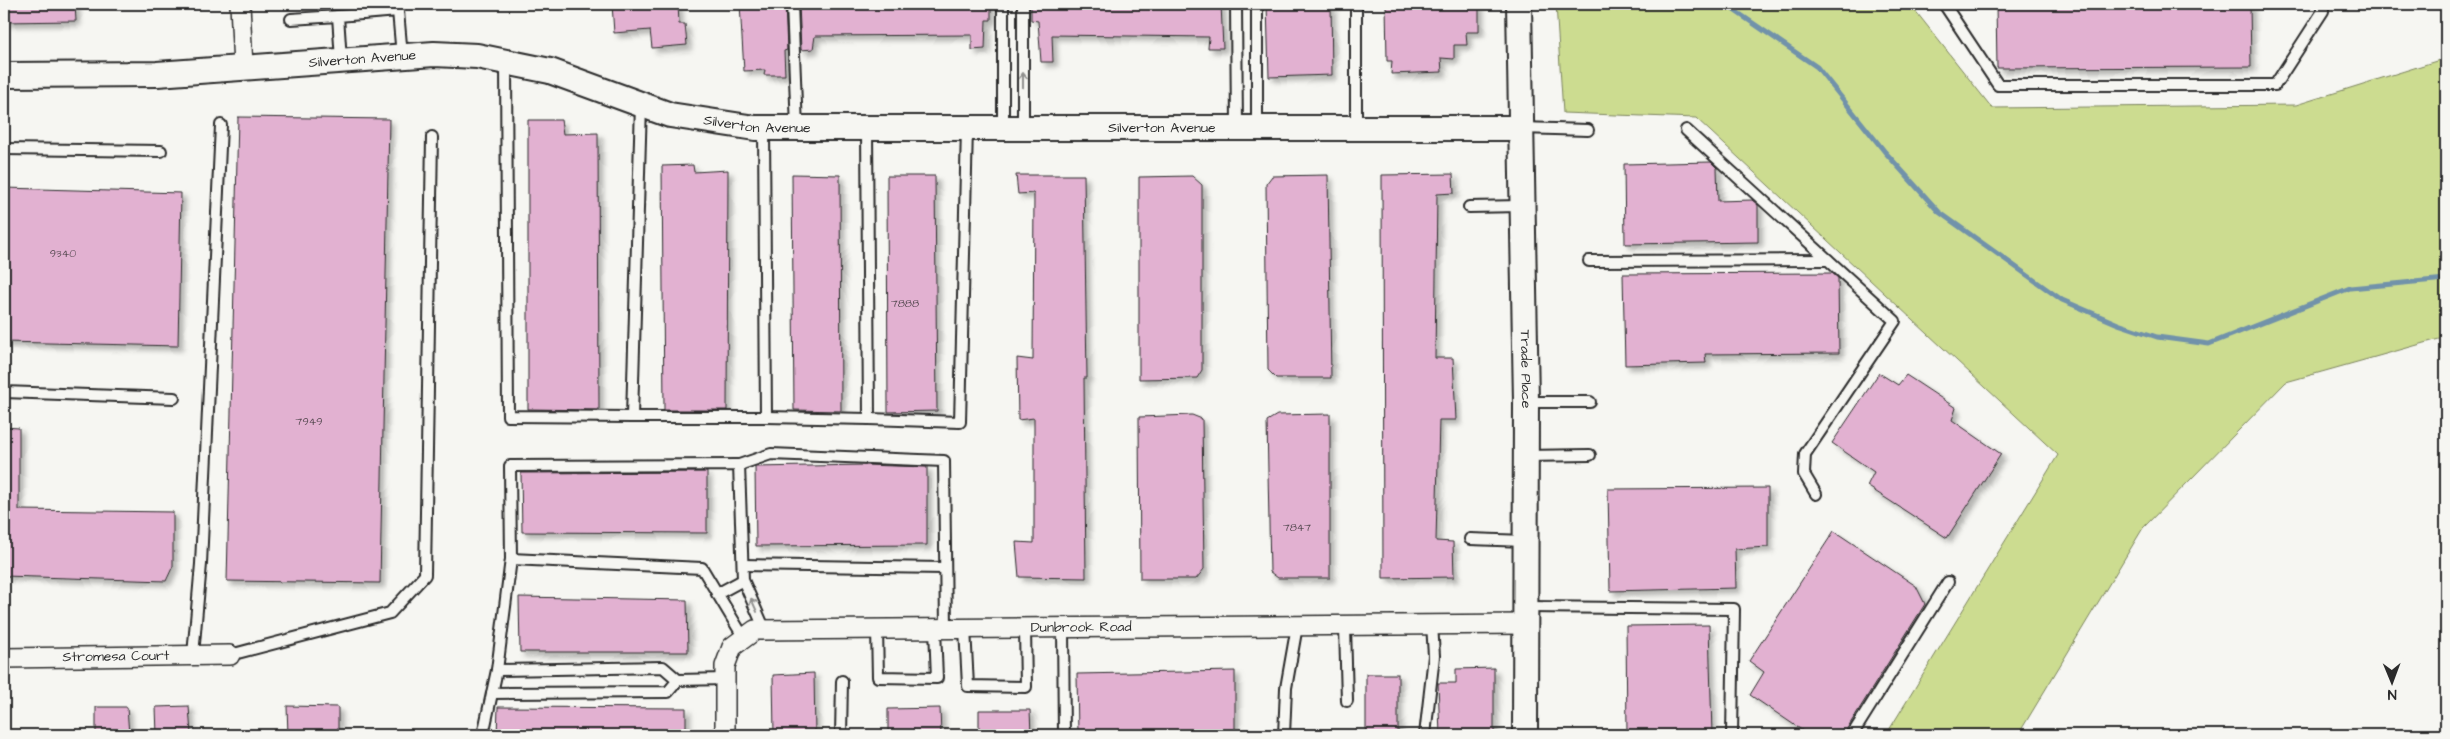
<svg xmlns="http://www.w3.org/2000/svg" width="2450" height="739" font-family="'Architects Daughter',sans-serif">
  <defs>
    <filter id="shadow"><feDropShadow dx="4.5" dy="4.5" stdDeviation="2.5" flood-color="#0004"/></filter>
  </defs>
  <rect width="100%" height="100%" fill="#f6f6f2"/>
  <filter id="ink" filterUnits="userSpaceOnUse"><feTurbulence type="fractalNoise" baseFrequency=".02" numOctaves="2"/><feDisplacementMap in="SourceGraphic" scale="10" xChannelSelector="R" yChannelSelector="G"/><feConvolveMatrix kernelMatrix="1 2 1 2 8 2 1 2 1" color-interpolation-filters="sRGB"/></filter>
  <g filter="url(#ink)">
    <!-- green -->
    <path fill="#ccdc90" stroke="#7c845e" d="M1556,4h354l82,104 304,-3 150,-47v279l-160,45 -143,146 -125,207h-132l172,-280 -362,-337 -133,-5z"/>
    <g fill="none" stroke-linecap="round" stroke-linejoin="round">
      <!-- stream -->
      <path stroke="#7192aa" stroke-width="5" d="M1725,4l92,63 68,85 54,60 123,88 56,24 39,13 52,7 141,-56 96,-9"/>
    </g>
    <!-- building -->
    <g fill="#e2b1d1" stroke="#2b2b2b" filter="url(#shadow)">
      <path d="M4,4h71l1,17 -72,1z"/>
      <path d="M612,4h66l1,20h6l2,21 -35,3 -2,-18 -36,3z"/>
      <path d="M740,4h45l2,46 -3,1 1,24h-21l1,-5 -21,1z"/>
      <path d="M799,4h192v16h-5l-1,29 -13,1v-15l-157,1 -2,13 -12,1z"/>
      <path d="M1031,4h190l2,44h-15l1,-11 -157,-2 1,27h-12l-3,-41 -7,-1z"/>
      <path d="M1267,4h64l1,71 -63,2z"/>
      <path d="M1386,4h93v28h-13l1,13h-13v14l-13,-1 1,14 -51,2 1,-13h-5z"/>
      <path d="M1996,4h254l1,63 -254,1z"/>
      <path d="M238,117l151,2 -9,464 -153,-2z"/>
      <path d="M528,120h33l2,14 35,-1 1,277 -71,-1z"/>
      <path d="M1711,162l6,6 1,33 34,-1 6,5v37l-133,2 -1,-80z"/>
      <path d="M693,165l1,7 34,-2 -1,240h-63l-2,-244z"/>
      <path d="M792,174l48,1 1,236 -47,-1z"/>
      <path d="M1453,174l1,19 -17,1 -2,164h18l3,62h-17l-3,121 17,1 1,35 -71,1 -1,-403z"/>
      <path d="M1016,175h68l3,203h-3l2,200 -67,-1 -3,-35 18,1v-125l-16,2 -1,-62 16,2 1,-167 -16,1z"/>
      <path d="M1328,175l3,203h-55l-8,-8 -2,-186 6,-8z"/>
      <path d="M887,176h48l2,235 -49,1z"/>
      <path d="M1192,176l10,9v185l-5,8 -58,1v-202z"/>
      <path d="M4,188l177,5 -3,153 -174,-4z"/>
      <path d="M1832,273l6,5 1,75 -134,1 1,9 -81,2 -2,-91z"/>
      <path d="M1879,373l19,12 8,-10 50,33 -4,12 49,34 -54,84 -80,-52 7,-14 -42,-29z"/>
      <path d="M1330,414v164h-52l-8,-6 -3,-151 10,-6z"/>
      <path d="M1192,415l10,4 2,150 -8,10h-56l-1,-162z"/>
      <path d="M4,427l15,1v82l154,2v54l-7,15 -162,-5z"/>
      <path d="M864,465l63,2v78l-171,1 -1,-79z"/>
      <path d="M707,472v61l-185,-1 -1,-59z"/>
      <path d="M1768,488v59l-33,2 1,39 -126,3 -2,-102z"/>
      <path d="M1834,531l82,55 9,18 -82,131h-34l-59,-40 14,-23 -15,-11z"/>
      <path d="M519,597l168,3 1,52h-168z"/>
      <path d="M1709,625l3,110h-85l-1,-109z"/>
      <path d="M1494,668v67h-54l-2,-52h18v-14z"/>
      <path d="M1235,671v64h-157l-1,-61z"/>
      <path d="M814,673l1,62h-41l-1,-60z"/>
      <rect x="1366" y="674" width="32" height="61"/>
      <path d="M189,706l2,29h-34l-1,-28z"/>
      <path d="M287,706l51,1v28h-50z"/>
      <path d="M96,707h31l2,28h-33z"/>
      <path d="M498,707l188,1v27h-189z"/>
      <path d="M940,708l1,27h-53v-26z"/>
      <path d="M979,710h51l1,25h-52z"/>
    </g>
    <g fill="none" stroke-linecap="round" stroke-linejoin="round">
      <!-- service casing -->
      <g stroke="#2b2b2b" stroke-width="14">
        <g id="service">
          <path d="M362,4l1,10"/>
          <path d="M792,4l5,124"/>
          <path d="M1003,4v124"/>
          <path d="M1023,4v124"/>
          <path d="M1236,4l1,124"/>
          <path d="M1257,4v124"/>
          <path d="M1944,4l54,81h277l48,-74v-7"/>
          <path d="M291,19l47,-3"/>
          <path d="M341,60l-3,-44 60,-5 4,45"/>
          <path d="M506,62l2,354 124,1"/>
          <path d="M641,104l-9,313h134l-2,-289"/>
          <path d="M867,128l2,291 91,3 7,-294"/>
          <path d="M1356,128v-124"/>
          <path d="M1521,128l67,2"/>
          <path d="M1686,130l209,191 -90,133 -1,20 12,20"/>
          <path d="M4,149l157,2"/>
          <path d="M1469,207l52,-1"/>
          <path d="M1589,261l239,-1"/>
          <path d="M4,392l170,6"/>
          <path d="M1526,402h64"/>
          <path d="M766,417l103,2"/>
          <path d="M1525,456l65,-1"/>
          <path d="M739,465l32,-11 173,7 2,167"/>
          <path d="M1470,539l55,2"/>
          <path d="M511,559l191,9 42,70"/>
          <path d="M743,565l202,3"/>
          <path d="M717,594l26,-14"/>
          <path d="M1525,607l209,2 -2,126"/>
          <path d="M1345,626l2,75"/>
          <path d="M965,628l3,58 58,1 -1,-59"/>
          <path d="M1063,628l1,107"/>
          <path d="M877,629l1,48 59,1 -2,-49"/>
          <path d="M193,655l8,-91 20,-439"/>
          <path d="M230,655l160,-42 35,-38 7,-438"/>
          <path d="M678,680l47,-1"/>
          <path d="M492,693l176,-1 10,-12 -15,-13 -166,3"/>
          <path d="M483,735l14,-65 14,-111 -1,-93 229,-1 4,115 22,50"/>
          <path d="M841,735l1,-54"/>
          <path d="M1284,735l2,-47 11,-62"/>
          <path d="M1425,735l9,-79 -2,-32"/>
          <path d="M1852,735l96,-153"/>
        </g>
      </g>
      <!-- minor casing -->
      <g stroke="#2b2b2b" stroke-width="22">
        <g id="minor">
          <path d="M240,4l3,63"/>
          <path id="s1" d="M4,658l226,-3"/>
          <path id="s2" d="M725,735v-69l7,-19 23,-17 771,-6"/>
        </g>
      </g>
      <!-- tertiary casing -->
      <g stroke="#2b2b2b" stroke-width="28">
        <g id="tertiary">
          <path id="s3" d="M1519,4l7,398 -1,333"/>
          <path id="s4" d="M4,75l153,-1 277,-20 43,2 73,15 120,44 85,13h766"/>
        </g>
      </g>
      <!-- service -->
      <use href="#service" stroke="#f6f6f2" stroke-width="10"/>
      <!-- minor -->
      <use href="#minor" stroke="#f6f6f2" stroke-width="19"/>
      <!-- tertiary -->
      <use href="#tertiary" stroke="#f6f6f2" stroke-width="24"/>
    </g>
    <!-- one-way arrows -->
    <defs><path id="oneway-shaft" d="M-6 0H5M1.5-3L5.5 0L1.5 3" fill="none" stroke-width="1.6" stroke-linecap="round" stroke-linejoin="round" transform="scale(1.25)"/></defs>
    <g stroke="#90908e">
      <use href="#oneway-shaft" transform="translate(1023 80) rotate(-90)"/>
      <use href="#oneway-shaft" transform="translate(754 605) rotate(-114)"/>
    </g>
  </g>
  <g text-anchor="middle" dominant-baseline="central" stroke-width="5" stroke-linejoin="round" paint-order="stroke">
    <!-- number labels -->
    <g font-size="11" fill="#594c54">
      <text x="63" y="253">9340</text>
      <text x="905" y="303">7888</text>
      <text x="309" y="421">7949</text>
      <text x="1297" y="527">7847</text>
    </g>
    <!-- street labels -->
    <g font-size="14" fill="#2b2b2b" stroke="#f6f6f2">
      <text stroke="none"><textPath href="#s4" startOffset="359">Silverton Avenue</textPath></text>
      <text stroke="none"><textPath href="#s4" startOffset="764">Silverton Avenue</textPath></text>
      <text stroke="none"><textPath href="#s4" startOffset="1169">Silverton Avenue</textPath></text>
      <text stroke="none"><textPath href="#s3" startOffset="365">Trade Place</textPath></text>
      <text stroke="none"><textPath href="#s2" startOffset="444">Dunbrook Road</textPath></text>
      <text stroke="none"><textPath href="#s1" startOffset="112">Stromesa Court</textPath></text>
    </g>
  </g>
  <!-- margin -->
  <rect width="2450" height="739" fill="none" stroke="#f6f6f2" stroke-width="20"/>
  <rect x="10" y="10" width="2430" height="719" fill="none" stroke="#2b2b2b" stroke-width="2" filter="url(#ink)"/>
  <!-- north arrow -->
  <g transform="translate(2392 682) rotate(179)" stroke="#f6f6f2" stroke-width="4" paint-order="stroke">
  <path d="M0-4L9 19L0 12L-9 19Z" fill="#2b2b2b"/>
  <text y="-8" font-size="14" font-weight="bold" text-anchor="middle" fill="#2b2b2b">N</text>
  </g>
</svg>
